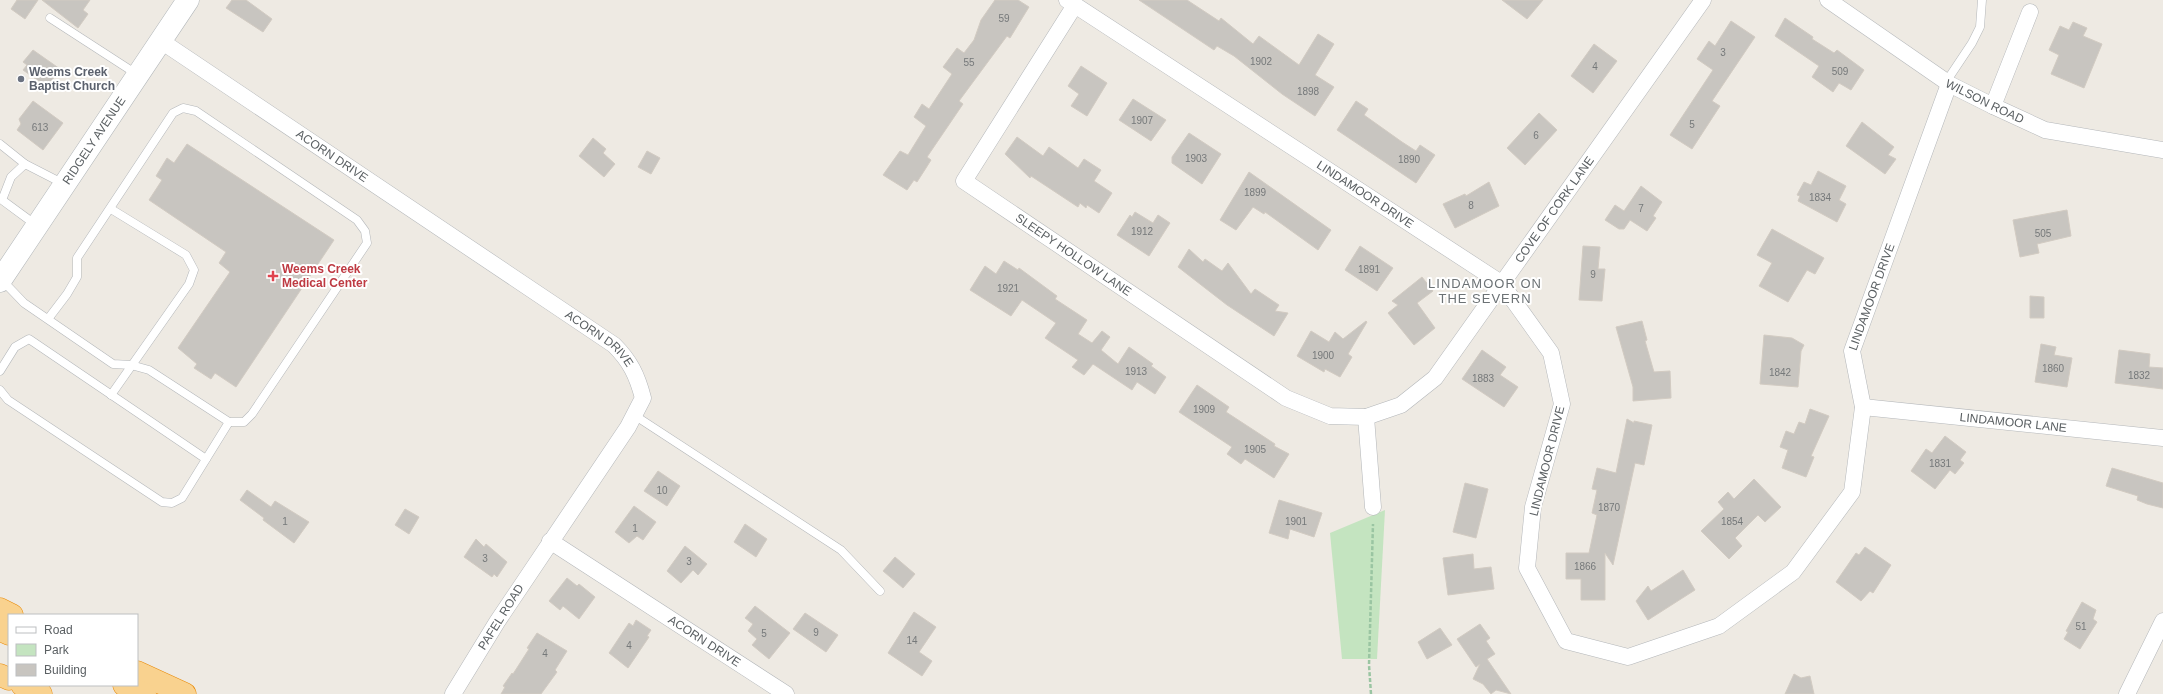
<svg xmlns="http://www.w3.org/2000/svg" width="2163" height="694" font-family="Arial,sans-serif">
  <rect width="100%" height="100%" fill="#eeeae3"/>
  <!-- green -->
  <path fill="#c4e4c0" d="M1385,510l-8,149h-35l-12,-126z"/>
  <!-- building -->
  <g fill="#c8c5c0" stroke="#d2cbc2">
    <path d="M17,0h21l-13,19 -14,-10z"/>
    <path d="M42,0h48l-7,10 5,4 -10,14z"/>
    <path d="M232,0h14l26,19 -9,13 -37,-24z"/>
    <path d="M995,0h23l11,7 -19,31 -3,-2 -48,65 4,3 -36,53 4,3 -5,8 -9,14 -3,-2 -7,10 -24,-15 17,-24 8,4 18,-29 -12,-9 8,-13 7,5 23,-35 -9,-7 14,-19 7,5 10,-13 7,-20z"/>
    <path d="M1139,0h48l32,21 2,-3 32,26 6,-8 40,29 19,-31 16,10 -19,31 19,12 -19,29 -33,-22 -48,-38 -17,-10 -3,4z"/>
    <path d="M1502,0h41l-16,19z"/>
    <path d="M1785,18l28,19 -1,2 22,14 3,-3 27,20 -13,20 -12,-7 -6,9 -21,-15 7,-11 -44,-30z"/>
    <path d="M1731,21l24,16 -43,64 8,5 -28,43 -22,-14 43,-65 -16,-11 12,-18 6,5z"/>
    <path d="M2073,22l14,6 -4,8 19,8 -18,44 -33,-14 8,-19 -10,-5 11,-24 9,4z"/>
    <path d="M1594,44l23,17 -24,32 -22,-17z"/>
    <path d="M33,50l27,19 -13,18 -24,-17 4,-5 -4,-3z"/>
    <path d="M1081,66l26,17 -20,33 -16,-10 8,-12 -11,-8z"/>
    <path d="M1133,99l33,21 -15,21 -32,-21z"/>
    <path d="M33,101l30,22 -20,27 -26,-20 4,-6 -2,-5z"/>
    <path d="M1356,101l12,8 -4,6 38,27 14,9 4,-6 15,10 -19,28 -79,-53z"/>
    <path d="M1539,113l18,17 -32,35 -18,-17z"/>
    <path d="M1862,122l32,25 -6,8 8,4 -11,15 -39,-28z"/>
    <path d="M1189,133l32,21 -19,30 -30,-21v-6z"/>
    <path d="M1017,137l26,19 6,-9 29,21 6,-9 17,11 -7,11 18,12 -13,20 -12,-8 -1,3 -6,-5 -2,4 -47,-31 -1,2 -25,-24z"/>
    <path d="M593,138l13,11 -3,4 12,11 -11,13 -25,-21z"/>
    <path d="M187,144l147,96 -98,147 -21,-14 -4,6 -17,-11 3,-4 -19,-16 52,-76 -11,-9 7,-11 -77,-52 13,-20 -6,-4 11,-18 7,5z"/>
    <path d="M647,151l13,7 -9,16 -13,-7z"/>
    <path d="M1818,171l28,15 -7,14 7,4 -9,18 -39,-21 2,-5 -3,-1 7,-13 7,3z"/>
    <path d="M1249,172l82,58 -13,20 -53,-38 -1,2 -11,-7 -17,23 -16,-10z"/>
    <path d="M1489,182l10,24 -44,22 -12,-24 22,-10 1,2z"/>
    <path d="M1641,186l21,16 -9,14 3,2 -9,13 -17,-11 -6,9h-5l-14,-9 10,-15 9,6z"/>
    <path d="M2067,210l4,26 -34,8 2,9 -19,4 -7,-37z"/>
    <path d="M1135,212l18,11 5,-8 12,8 -21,33 -32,-21 13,-20 2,2z"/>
    <path d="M1772,229l52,29 -9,16 -8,-4 -19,32 -29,-16 13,-23 -15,-8z"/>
    <path d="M1360,246l33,22 -16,23 -32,-21z"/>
    <path d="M1583,246l17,1 -2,22h7l-3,32 -23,-1z"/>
    <path d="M1189,249l14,13 2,-3 17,12 6,-8 23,31 4,-5 24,16 -4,6 13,2 -14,23 -47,-31 -49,-38z"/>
    <path d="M1004,261l14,9 1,-2 38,28 -2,3 32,21 -9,14 14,9 10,-12 8,6 -9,13 17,14 11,-17 24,17 -2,2 15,11 -11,17 -18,-12 -5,8 -39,-26 -9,11 -12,-8 6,-7 -33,-22 11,-15 -34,-23 -11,16 -41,-26 15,-24 11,8z"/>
    <path d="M1422,277l11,14 -16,12 18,25 -21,17 -26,-32 10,-8 -6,-4z"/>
    <path d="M2030,296l14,1v21h-14z"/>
    <path d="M1366,321l1,1 -19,32 4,3 -12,20 -15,-8 -1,3 -27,-16 14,-25 18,11 6,-10 8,7z"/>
    <path d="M1642,321l5,19 -2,1 9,31 16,-1 1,27 -38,3v-14l-17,-60z"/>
    <path d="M1764,335l28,3 12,7 -3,6 -3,36 -38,-3z"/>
    <path d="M2041,344l15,3 -2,8 18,3 -5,29 -32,-5z"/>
    <path d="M1482,350l24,17 -6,8 18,12 -14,20 -42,-28z"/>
    <path d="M2119,350l31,4 -1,13 14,1v21l-48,-6z"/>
    <path d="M1197,385l32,22 -3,5 49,32 -1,2 15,8 -15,24 -29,-19 -4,5 -14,-10 5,-7 -53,-35z"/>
    <path d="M1810,409l19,7 -18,40 3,1 -8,20 -24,-9 6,-18 -8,-3 6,-16 8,3 5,-12 6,2z"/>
    <path d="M1627,419l7,4v-2l18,4 -8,40 -9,-2 -22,102 -8,-12v47h-24v-21h-15v-26h23l8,-38 -5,-2 5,-23 -5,-1 5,-21 19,5z"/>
    <path d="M1945,436l21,16 -6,8 4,3 -9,11 -5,-4 -15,19 -24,-18 15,-22 6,4z"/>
    <path d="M2112,468l51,15v25l-16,-4 -10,-4 1,-4 -32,-10z"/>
    <path d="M658,471l22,15 -13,20 -23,-15z"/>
    <path d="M1754,479l27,28 -16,15 -7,-7 -23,23 7,8 -13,13 -28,-28 23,-22 -6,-7 10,-10 6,7z"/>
    <path d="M1465,483l23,6 -12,49 -23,-6z"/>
    <path d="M247,490l24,17 4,-6 34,21 -15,21 -31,-23 1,-2 -24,-18z"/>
    <path d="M1279,500l43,13 -8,24 -24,-8 -2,10 -19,-6z"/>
    <path d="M634,506l22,16 -13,18 -6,-4 -8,7 -14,-11z"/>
    <path d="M405,509l14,8 -10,17 -14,-9z"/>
    <path d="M745,524l22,15 -11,18 -22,-15z"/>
    <path d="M476,539l8,8 2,-3 21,18 -10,15 -3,-3 -2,3 -28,-20z"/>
    <path d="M685,546l22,18 -9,11 -5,-5 -12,13 -14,-12z"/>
    <path d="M1865,547l26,18 -18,28 -3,-2 -9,10 -25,-19 20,-29 3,2z"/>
    <path d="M1473,554l1,15 17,-2 3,22 -46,6 -5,-37z"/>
    <path d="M895,557l20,17 -12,14 -20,-17z"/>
    <path d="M1683,570l12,20 -47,30 -12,-19 12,-15 3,5z"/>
    <path d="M567,578l10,8 2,-2 16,13 -16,22 -16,-13 -3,4 -11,-9z"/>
    <path d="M2082,602l14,8 -3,9 4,3 -17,27 -16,-10 4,-7 -2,-1z"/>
    <path d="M755,606l35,27 -21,26 -17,-14 5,-6 -9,-8 5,-7 -8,-6z"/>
    <path d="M914,612l22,15 -17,25 13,9 -10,15 -34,-23z"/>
    <path d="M805,613l33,22 -12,17 -33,-23z"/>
    <path d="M636,620l15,10 -4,6 2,1 -21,31 -19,-15 20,-30 4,3z"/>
    <path d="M1480,624l10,14 -4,3 9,13 -8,5 24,35 -15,-4 -5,4 -8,-10 -10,-5 7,-15 -4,3 -19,-28z"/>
    <path d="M1440,628l12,17 -25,14 -9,-17z"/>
    <path d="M537,633l30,18 -12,19 2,2 -16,22h-40l4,-7 -2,-1 9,-13 1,1 16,-25 -2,-1z"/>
    <path d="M1794,674l7,4 9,-2 4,18h-29z"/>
  </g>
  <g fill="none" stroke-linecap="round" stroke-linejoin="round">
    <!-- service casing -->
    <g stroke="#b4b7ba" stroke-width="9">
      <g id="service">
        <path d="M50,18l88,57"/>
        <path d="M1946,82l26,-39 8,-16 2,-27"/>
        <path d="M0,144l25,20"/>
        <path d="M111,209l75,46 8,15 -5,14 -78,111"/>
        <path d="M36,225l-34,-25 9,-23 14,-13 39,20"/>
        <path d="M2,280l22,23 89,61 18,1 18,5 80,52h15l8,-8 115,-171 -2,-12 -8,-11 -161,-109 -13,-3 -10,5 -96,145v19l-10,17 -19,25"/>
        <path d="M0,371l15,-24 14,-8 177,120"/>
        <path d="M0,390l8,10 154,102 10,1 10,-5 47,-76"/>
        <path d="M634,415l207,135 39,41"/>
      </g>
    </g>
    <!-- minor casing -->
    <g stroke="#b4b7ba" stroke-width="17">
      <g id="minor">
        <path id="s1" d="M1067,0l434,283 50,70 11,51 -29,103 -6,61 39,73 62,16 91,-31 74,-54 59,-80 11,-85 -11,-56 97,-267"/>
        <path id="s2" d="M1828,0l123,85 42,21 52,24 118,20"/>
        <path id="s3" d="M1075,5l-111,176 322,217 44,18 36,1"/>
        <path id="s4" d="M161,41l453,304c16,16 23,30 29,53l-15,29 -131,195 -44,72"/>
        <path d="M1993,106l37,-94"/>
        <path id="s5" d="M1863,407l300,31"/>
        <path id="s6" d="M1373,507l-7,-90 35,-12 34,-27 268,-378"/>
        <path id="s7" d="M550,541l236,153"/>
        <path d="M2127,694l36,-73"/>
      </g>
    </g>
    <!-- secondary casing -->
    <g stroke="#b2b7ba" stroke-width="23">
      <g id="secondary">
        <path id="s8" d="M0,281l188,-281"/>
      </g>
    </g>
    <!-- motorway casing -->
    <g stroke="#e88a08" stroke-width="23">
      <g id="motorway">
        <path d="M0,609l12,6"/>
        <path d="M0,630l9,4"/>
        <path d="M137,672l48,22"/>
        <path d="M0,675l9,4"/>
        <path d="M22,685l19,9"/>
        <path d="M124,685l21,9"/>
      </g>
    </g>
    <!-- path -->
    <path stroke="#9ac5a2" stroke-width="2.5" stroke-dasharray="4 2" stroke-linecap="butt" d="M1371,694l-2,-29 4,-141"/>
    <!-- service -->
    <use href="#service" stroke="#fff" stroke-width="8"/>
    <!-- minor -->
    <use href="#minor" stroke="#fff" stroke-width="16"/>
    <!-- secondary -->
    <use href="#secondary" stroke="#fff" stroke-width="22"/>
    <!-- motorway -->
    <use href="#motorway" stroke="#f9d28f" stroke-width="22"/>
  </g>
  <!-- markers -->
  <circle fill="#6b7280" stroke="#fff" stroke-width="1.5" cx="21" cy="79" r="4"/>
  <path fill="#e0444e" stroke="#fff" stroke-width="1.5" d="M271 270h4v4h4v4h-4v4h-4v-4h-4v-4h4z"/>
  <g text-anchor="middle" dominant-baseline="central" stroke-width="4" stroke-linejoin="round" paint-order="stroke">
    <!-- number labels -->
    <g font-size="10" fill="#76797a">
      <text x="1004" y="18">59</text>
      <text x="1723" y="52">3</text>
      <text x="1261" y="61">1902</text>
      <text x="969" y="62">55</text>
      <text x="1595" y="66">4</text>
      <text x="1840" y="71">509</text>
      <text x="1308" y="91">1898</text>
      <text x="1142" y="120">1907</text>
      <text x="1692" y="124">5</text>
      <text x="40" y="127">613</text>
      <text x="1536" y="135">6</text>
      <text x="1196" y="158">1903</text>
      <text x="1409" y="159">1890</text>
      <text x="1255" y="192">1899</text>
      <text x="1820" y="197">1834</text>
      <text x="1471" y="205">8</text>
      <text x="1641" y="208">7</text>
      <text x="1142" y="231">1912</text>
      <text x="2043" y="233">505</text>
      <text x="1369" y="269">1891</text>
      <text x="1593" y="274">9</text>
      <text x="1008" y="288">1921</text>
      <text x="1323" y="355">1900</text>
      <text x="2053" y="368">1860</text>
      <text x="1136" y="371">1913</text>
      <text x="1780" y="372">1842</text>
      <text x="2139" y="375">1832</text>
      <text x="1483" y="378">1883</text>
      <text x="1204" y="409">1909</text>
      <text x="1255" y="449">1905</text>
      <text x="1940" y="463">1831</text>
      <text x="662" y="490">10</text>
      <text x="1609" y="507">1870</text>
      <text x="285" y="521">1</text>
      <text x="1296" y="521">1901</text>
      <text x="1732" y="521">1854</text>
      <text x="635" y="528">1</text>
      <text x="485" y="558">3</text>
      <text x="689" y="561">3</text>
      <text x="1585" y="566">1866</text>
      <text x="2081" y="626">51</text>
      <text x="816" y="632">9</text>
      <text x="764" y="633">5</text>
      <text x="912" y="640">14</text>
      <text x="629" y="645">4</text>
      <text x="545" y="653">4</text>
    </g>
    <!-- worship labels -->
    <g font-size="12" font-weight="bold" fill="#5b616d" stroke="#fff" text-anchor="start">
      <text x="29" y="72">Weems Creek<tspan x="29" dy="14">Baptist Church</tspan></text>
    </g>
    <!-- street labels -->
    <g font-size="12" fill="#5b6063" stroke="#fff">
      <text stroke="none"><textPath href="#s2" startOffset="187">WILSON ROAD</textPath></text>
      <text stroke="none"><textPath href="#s8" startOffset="169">RIDGELY AVENUE</textPath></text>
      <text stroke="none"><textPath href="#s4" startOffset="206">ACORN DRIVE</textPath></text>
      <text stroke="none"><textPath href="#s1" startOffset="356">LINDAMOOR DRIVE</textPath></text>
      <text stroke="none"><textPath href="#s6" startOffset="377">COVE OF CORK LANE</textPath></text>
      <text stroke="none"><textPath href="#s3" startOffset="340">SLEEPY HOLLOW LANE</textPath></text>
      <text stroke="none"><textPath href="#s1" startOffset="1459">LINDAMOOR DRIVE</textPath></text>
      <text stroke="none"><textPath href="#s4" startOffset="530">ACORN DRIVE</textPath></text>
      <text stroke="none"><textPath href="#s5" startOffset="151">LINDAMOOR LANE</textPath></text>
      <text transform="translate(1547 461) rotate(-76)">LINDAMOOR DRIVE</text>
      <text transform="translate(501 617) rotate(-58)">PAFEL ROAD</text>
      <text stroke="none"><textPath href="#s7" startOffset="184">ACORN DRIVE</textPath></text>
    </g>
    <!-- health labels -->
    <g font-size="12" font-weight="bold" fill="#be3a42" stroke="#fff" text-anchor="start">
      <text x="282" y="269">Weems Creek<tspan x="282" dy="14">Medical Center</tspan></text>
    </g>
    <!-- neighbourhood labels -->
    <g font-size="13" letter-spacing="1" fill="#6c7275" stroke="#fff">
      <text x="1485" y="283">LINDAMOOR ON<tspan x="1485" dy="15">THE SEVERN</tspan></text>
    </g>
  </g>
  <!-- legend -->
  <rect x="8" y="614" width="130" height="72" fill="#ffffff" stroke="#bdbfc1"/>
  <rect x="16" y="627" width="20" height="6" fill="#ffffff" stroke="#bdbfc1"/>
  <text x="44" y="634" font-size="12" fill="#5b6063">Road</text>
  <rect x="16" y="644" width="20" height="12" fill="#c4e4c0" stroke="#bdbfc1"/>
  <text x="44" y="654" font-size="12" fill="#5b6063">Park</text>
  <rect x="16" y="664" width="20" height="12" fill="#c8c5c0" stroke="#bdbfc1"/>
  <text x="44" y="674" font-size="12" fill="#5b6063">Building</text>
</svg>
